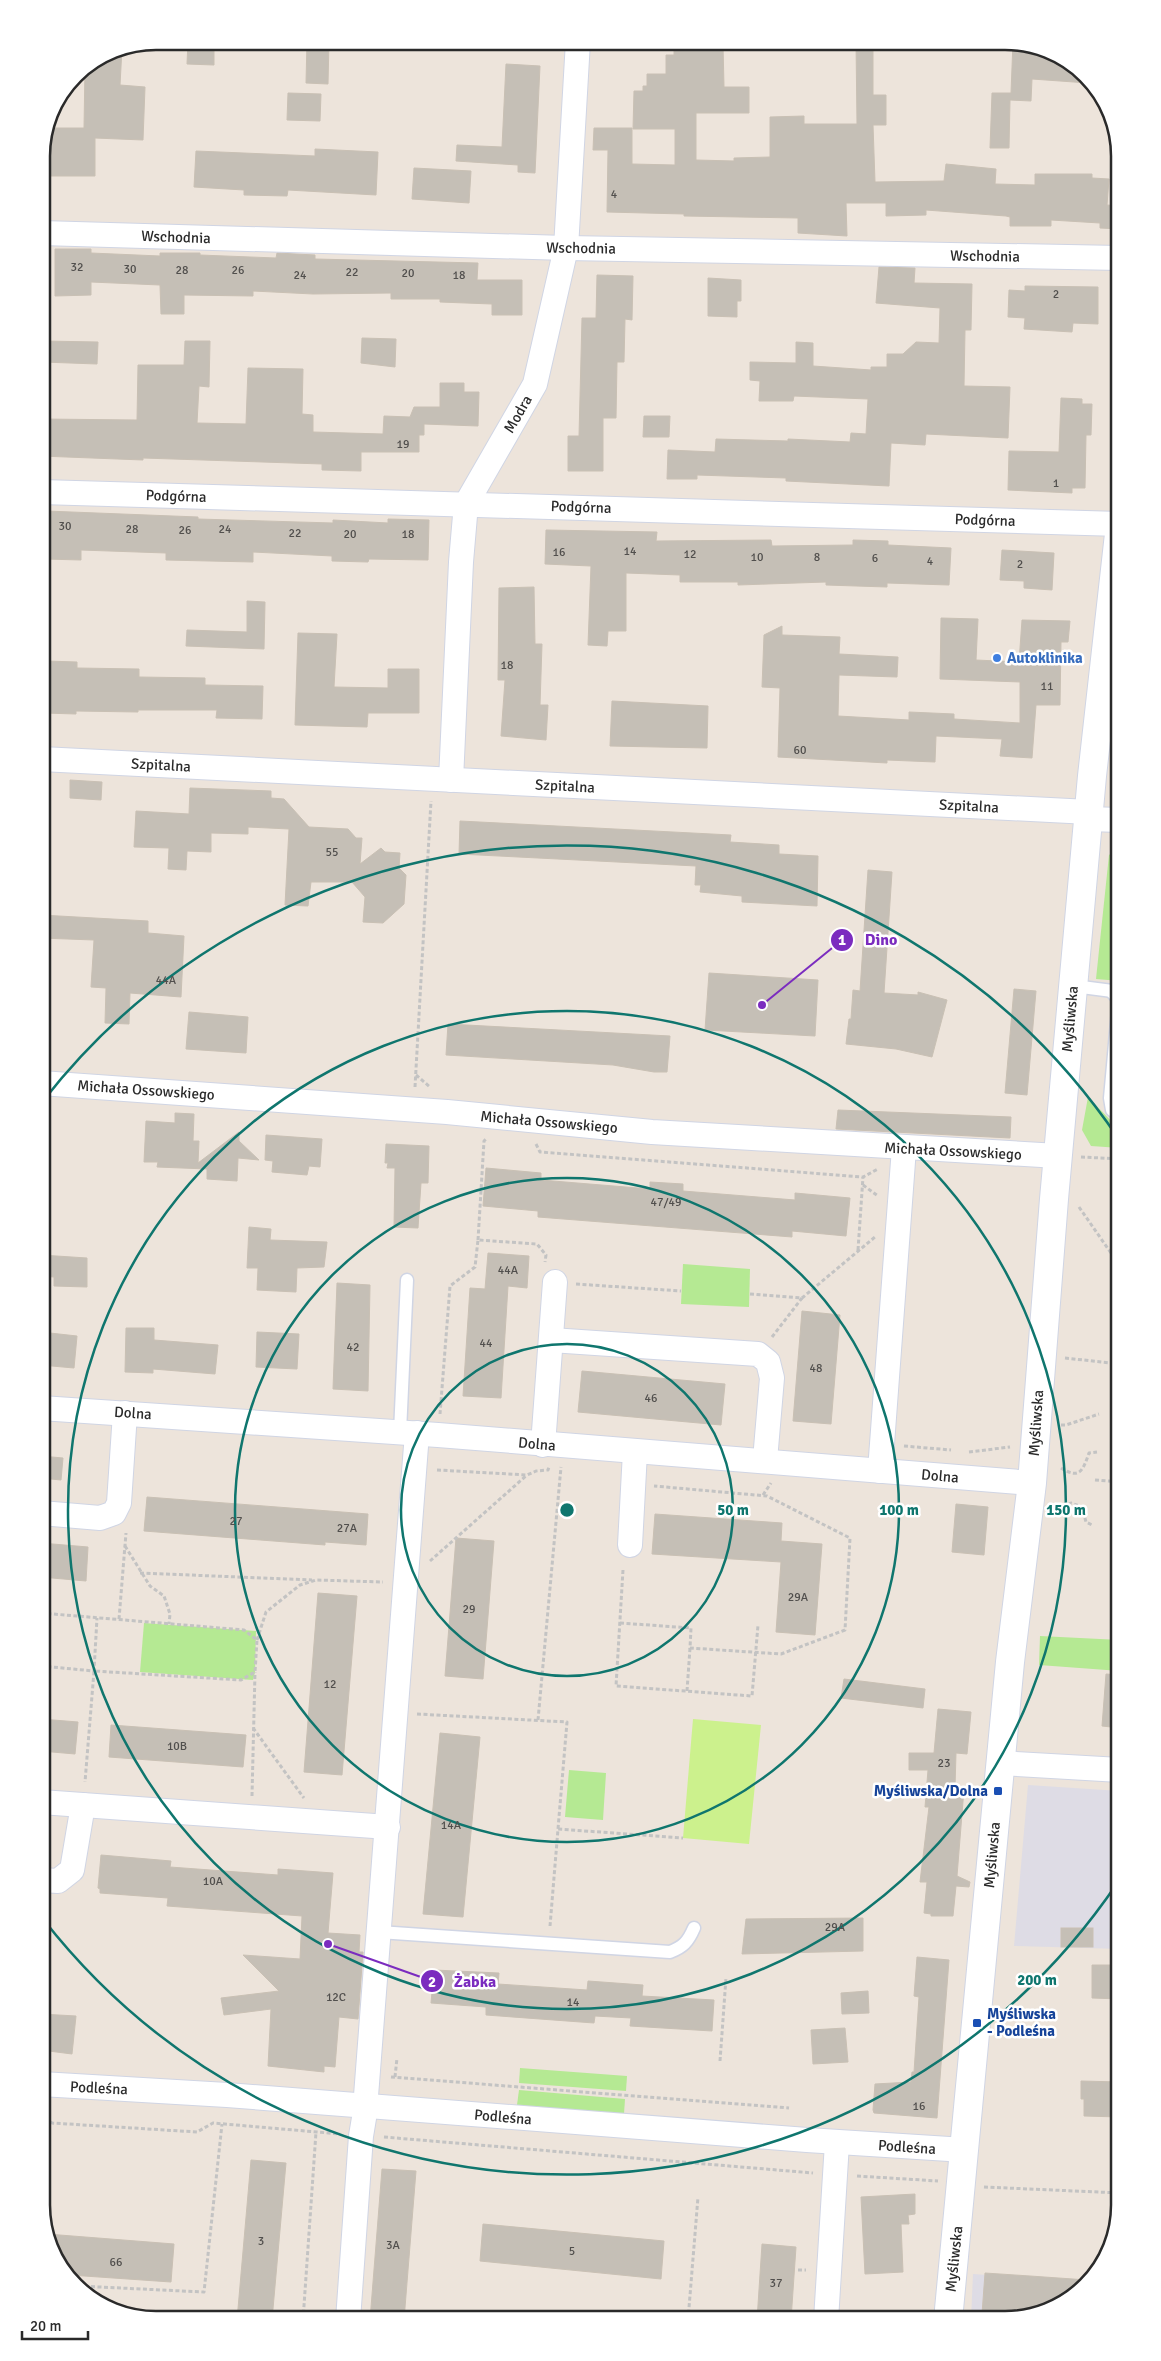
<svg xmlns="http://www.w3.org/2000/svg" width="1161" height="2361" font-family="Signika,sans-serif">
  <rect width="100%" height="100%" fill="#ede4db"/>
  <!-- industrial -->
  <g fill="#dedce5">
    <path d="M1028,1785l92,6v158l-106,-3z"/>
    <path d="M973,2274l111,8 -35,29 -44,9h-34z"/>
  </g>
  <!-- green -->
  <g fill="#b5e993">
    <path d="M1120,847v134l-24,-2 13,-124z"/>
    <path d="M1088,1097l28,29h4v22l-29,-2 -9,-16z"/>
    <path d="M683,1264l67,5 -1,38 -68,-3z"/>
    <path d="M144,1623l112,8 -1,41 -2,8 -113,-8z"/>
    <path d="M1040,1636l80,4v31l-81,-6z"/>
    <path d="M569,1770l37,3 -3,47 -38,-3z"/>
    <path d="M520,2068l107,8 -1,15 -107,-8z"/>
    <path d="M519,2090l106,9 -1,15 -107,-9z"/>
  </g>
  <!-- pitch -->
  <path fill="#ccf18d" d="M693,1719l68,6 -12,119 -66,-6z"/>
  <!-- building -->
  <g fill="#c5bfb6" stroke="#c9c0b4">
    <path d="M188,41h26v24l-27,-1z"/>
    <path d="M307,41h22l-1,43 -22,-1z"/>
    <path d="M856,41h17v54h13v30h-13l2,57 69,-1 2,-17 50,5 -1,15 40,1v-11h57v4l17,1 -2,26 13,1v23l-20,-1v-5l-49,-3v6h-41v-9l-4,-1 -80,-6v5l-40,1v-13h-40l1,33 -49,-3v-15l-114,-2v-2l-77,-2 1,-62h-15l1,-22h38v36l43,1v-36h-42l1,-38h9v-5h4v-12h19v-19h8v-11l49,1 1,42h25v26h-53v47l38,1v-3l36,-1v-40l34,-1v8h53z"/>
    <path d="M1013,42l62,23 13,18 -56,-4 -1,22 -21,-1 -1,48h-19l2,-55h19z"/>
    <path d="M122,48l-2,37 25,2 -2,53 -48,-2v38h-46l1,-48h34l1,-60 27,-18z"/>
    <path d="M506,64l34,2 -5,107 -17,-1v-7l-62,-4 1,-16 45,2z"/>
    <path d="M288,93l33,1 -1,27 -33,-1z"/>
    <path d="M315,149l63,3 -2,43 -88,-5 -1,6 -43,-1v-5l-50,-3 2,-36 119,5z"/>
    <path d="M414,168l57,3 -2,32 -57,-4z"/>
    <path d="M55,249h36v4l69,3v-3h40v2l76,3 1,-5 38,2v4l163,4 -1,17h45v35h-30v-11l-52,-2v-3h-49v-6l-78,1 -60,-3v5l-69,-1v19h-23l-1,-29 -69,-3v13l-36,1z"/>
    <path d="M879,267l36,1 -1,15 58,1 -1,46h-6l-1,56 46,1 -2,51 -82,-4 -1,11 -34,-2 -2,43 -103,-5v-3l-89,-3v4h-30l1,-29 47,2 1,-13 72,2v-2l62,3 1,-9 15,1 2,-35 -74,-3 -1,5h-34l1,-20 -10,-1v-18l46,1v-21l17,1v23l58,4v-3h16v-13h16l13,-12 23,1 1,-35 -64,-5z"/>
    <path d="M597,275l36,1 -1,44 -7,-1 -1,43h-7l-1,56h-13v53h-35v-35h11l3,-118h14z"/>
    <path d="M708,278l33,2v21h-4v16l-29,-1z"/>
    <path d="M1025,286l73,1v37l-25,-1 -1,9 -48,-3 1,-11 -17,-1 1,-27 16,1z"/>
    <path d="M362,338l34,1 -1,28 -34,-4z"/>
    <path d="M43,341l55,1 -1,22 -54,-2z"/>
    <path d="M185,341h25l-1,46 -10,-1 -2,37 49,1 2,-56 55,1 -1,45 11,1v17l70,2 1,-18 26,1 4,-10h26v-24h24v9h15l-1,34 -54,-2v11h-5v17h-58v19l-39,-1v-6l-179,-6v2l-102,-4v-37l96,1 1,-55h46z"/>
    <path d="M1061,398l21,1v5h10l-1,31h-5l-1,53h-13v5l-64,-3 1,-39 50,1z"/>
    <path d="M644,416h26l-1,21h-26z"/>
    <path d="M46,511l152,6v2l135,4v-3l55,3v-4l41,1 -1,40 -59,-1 -1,3 -36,-1v-5l-79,-4v10l-87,-2v-7l-85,-3v10l-36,-1z"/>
    <path d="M546,530l111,2 -1,9 115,-1 1,6 81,-1v-5l35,1v4l63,3 -2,37 -62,-2v4l-61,-2v-3l-88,3v-3h-58v-7l-54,-2v58h-18l-1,15 -19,-1 3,-79 -46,-2z"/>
    <path d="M1002,550l52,3 -2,37 -28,-2v-7l-24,-1z"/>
    <path d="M534,587l1,57h7l-2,61h8l-2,35 -45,-4 4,-56h-7l1,-92z"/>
    <path d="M247,601l18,1 -1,47 -78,-3 1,-16 60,2z"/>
    <path d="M941,618l37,1 -2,41 43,2 3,-42 48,1 -2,21h-7l-1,63h-24l-4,53 -32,-2 2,-17 -66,-3 -1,26 -48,-2v3l-109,-6 2,-69 -18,-1 2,-52 18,-9v9l58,2 -1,17 59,3 -1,20 -58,-2 -1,41 71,4v-8l45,2v5l66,4v-41l-80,-3z"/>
    <path d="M298,633l39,1 -3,53 54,1v-19h31v44h-51l-1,14 -72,-2z"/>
    <path d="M46,661l31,1v6l62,1v8l66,1v7l58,1 -1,33 -46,-1 1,-8h-79v2l-62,-1v3l-32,-1z"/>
    <path d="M612,701l96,5 -1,42 -97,-2z"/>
    <path d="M70,780l32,2 -1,18 -31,-2z"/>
    <path d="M190,788l81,3v7l13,1 25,28 39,2 8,9h6l-2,26 21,-16 4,4 15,1 -1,15 7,7 -2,29 -21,19 -20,-1 2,-25 -13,-15h-41l-3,24 -23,-1 4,-76 -41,-2v7l-37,-1v19l-24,-1 -1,19 -18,-1 1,-21 -35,-1 2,-36 53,3z"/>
    <path d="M460,821l271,14 -1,7 49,3v9l39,2 -1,50 -75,-4v-6l-42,-4 1,-7h-6l1,-19 -237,-12z"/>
    <path d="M868,870l24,2 -8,121 34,2v-3l29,8 -15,57 -36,-8 -50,-5 3,-25h2l2,-29 7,1z"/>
    <path d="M41,915l107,6v12l36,3 -3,61 -51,-4 -1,31 -24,-1 1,-35 -15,-1 3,-47 -53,-2z"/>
    <path d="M709,973l109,7 -3,56 -110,-6z"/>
    <path d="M1014,989l22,2 -9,104 -22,-2z"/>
    <path d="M189,1012l59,5 -2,36 -60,-4z"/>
    <path d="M448,1024l222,12 -3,36h-13l-41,-7 -167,-10z"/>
    <path d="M838,1110l173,7 -1,21 -174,-9z"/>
    <path d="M175,1113l19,1 -1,27h6l-1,22 41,-31v9l20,19 -21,-2 -1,23 -30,-2v-10l-50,-2 1,-5h-14l2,-41 29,2z"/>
    <path d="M266,1135l56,4 -2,28 -11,-1 -2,9 -35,-3 1,-11 -8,-1z"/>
    <path d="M386,1144l43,2 -1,37h-7l-3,45 -24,-1 1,-59h-8l1,-5h-3z"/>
    <path d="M486,1168l55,5v7l109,9v-7l33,2v7l112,9v-7l55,5 -4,38 -54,-5v6l-254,-20v-6l-55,-5z"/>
    <path d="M249,1227l22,2 -1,11 57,2 -3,25 -27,1 -1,24 -39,-2 1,-22h-11z"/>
    <path d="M488,1253l41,3 -2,32 -19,-2 -7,112 -38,-2 7,-108 15,1z"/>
    <path d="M41,1255l46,3v29l-33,-1v-9l-13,-1z"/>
    <path d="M337,1283l33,2 -2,106 -35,-2z"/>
    <path d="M802,1311l38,4 -9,109 -38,-3z"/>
    <path d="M126,1328h28v12l64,5 -3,29 -62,-5v4l-28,-1z"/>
    <path d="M41,1332l36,4 -3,32 -33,-3z"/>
    <path d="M257,1332l42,2 -2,35 -41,-2z"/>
    <path d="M582,1371l143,13 -4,41 -143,-13z"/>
    <path d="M41,1456l22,2 -2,22 -20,-2z"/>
    <path d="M147,1497l221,17 -2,31 -41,-3v3l-181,-14z"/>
    <path d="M956,1504l32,3 -4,48 -32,-3z"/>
    <path d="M655,1514l127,9 -1,18 41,3 -7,91 -39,-3 5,-70 -129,-8z"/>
    <path d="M456,1538l38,3 -11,138 -38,-3z"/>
    <path d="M41,1543l47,4 -2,34 -45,-4z"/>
    <path d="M318,1593l39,3 -15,179 -38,-3z"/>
    <path d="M1106,1674l14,1v53l-18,-2z"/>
    <path d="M844,1679l81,10 -2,19 -82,-10z"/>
    <path d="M938,1709l33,3 -4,42 -11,-1 -1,35 9,1 -7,87 13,6 -1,5 -13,-1 -3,30h-22v-2l-7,-1 3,-31h-7l9,-75h-4l3,-37h-19v-17h25z"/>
    <path d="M41,1719l37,3 -3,32 -34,-3z"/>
    <path d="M111,1725l135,10 -3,32 -134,-10z"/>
    <path d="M440,1733l40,4 -17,180 -40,-3z"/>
    <path d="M101,1855l70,6 -1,6 108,8v-6l55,4 -5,60 32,2 -1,17h4l-5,67 -19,-2 -4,50 -11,-1v6l-56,-6 3,-57 -47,6 -3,-17 58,-7 -36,-36 57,4 2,-43 -135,-10 1,-8 -68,-5v-4l-2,-1z"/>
    <path d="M863,1918v33l-121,3 4,-35z"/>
    <rect x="1061" y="1928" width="32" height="19"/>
    <path d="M917,1957l32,3 -12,158 -63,-5 -1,-3 2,-26 36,-2 1,-10h2l5,-75 -5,-1z"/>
    <path d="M1092,1965h28v34l-28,-1z"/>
    <path d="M434,1970l65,3 -1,11 89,6 1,-9 55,4 -1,11 72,4 -2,31 -82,-5 1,-8 -36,-2 -1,7 -108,-8v-8l-55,-4z"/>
    <path d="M868,1991l1,22 -27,1 -1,-21z"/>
    <path d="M41,2014l35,2 -4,38 -31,-4z"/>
    <path d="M845,2028l3,34 -35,2 -2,-34z"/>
    <path d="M1081,2081l39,1v35l-36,-1v-17h-3z"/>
    <path d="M251,2160l35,3 -14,157h-35z"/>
    <path d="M382,2169l34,2 -12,149h-34z"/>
    <path d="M915,2194v20l-7,1 1,9h-8l2,48 -38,2 -4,-77z"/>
    <path d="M483,2224l181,17 -3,38 -181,-18z"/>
    <path d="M47,2234l127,10 -3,38 -101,-7 -20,-26z"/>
    <path d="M762,2244l34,3 -5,73h-34z"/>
    <path d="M985,2273l45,3 57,4 -38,31 -28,6 -39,-3z"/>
  </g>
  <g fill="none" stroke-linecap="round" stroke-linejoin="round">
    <!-- lane casing -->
    <g stroke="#d0d5e4" stroke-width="15">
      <g id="lane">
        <path d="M1074,986l46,6"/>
        <path d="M1111,991l8,9 -9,98 2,12 8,6"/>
        <path d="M400,1432l7,-152"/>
        <path d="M379,1932l291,20c13,-5 18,-10 24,-24"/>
      </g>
    </g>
    <!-- street casing -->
    <g stroke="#d0d5e4" stroke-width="26">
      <g id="street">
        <path d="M41,233l525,15 554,10"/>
        <path d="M41,492l1079,32"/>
        <path d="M41,759l1048,53"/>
        <path d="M451,780l10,-218 5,-58 69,-120 31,-136 12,-207"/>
        <path d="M1088,819l32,1"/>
        <path d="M41,1083l406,29 205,20 406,24"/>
        <path d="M551,1340l207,14 10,8 4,16 -7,82"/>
        <path d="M41,1408l397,27 594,48"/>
        <path d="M543,1445l12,-163"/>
        <path d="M880,1471l24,-323"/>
        <path d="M41,1513l59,5 14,-5 5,-10 6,-90"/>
        <path d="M630,1545l5,-93"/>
        <path d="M1000,1763l120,7"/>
        <path d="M41,1802l347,25"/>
        <path d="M41,1880l17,1 14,-11 11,-65"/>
        <path d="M41,2084l186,11 580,45 158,10"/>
        <path d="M365,2109l52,-676"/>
        <path d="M348,2320l13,-184 5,-30"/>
        <path d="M826,2320l11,-177"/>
      </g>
    </g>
    <!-- secondary casing -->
    <g stroke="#d0d5e4" stroke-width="30">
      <path id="secondary" d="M948,2320l62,-658 22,-179 22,-284 38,-423 28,-251"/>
    </g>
    <!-- path -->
    <g stroke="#c3c3c3" stroke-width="3" stroke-dasharray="4 2.5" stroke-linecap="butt">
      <path d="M416,1075l14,12"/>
      <path d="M415,1087l16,-286"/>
      <path d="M536,1144l4,8 323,25 15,-8"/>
      <path d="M1081,1157l39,2"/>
      <path d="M863,1185l15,11"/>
      <path d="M1079,1207l41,59"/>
      <path d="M478,1240l6,-99 3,-3"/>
      <path d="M858,1250l5,-73"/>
      <path d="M576,1284l105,7"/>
      <path d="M750,1294l52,4 73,-61"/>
      <path d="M772,1337l30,-39"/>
      <path d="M1065,1358l55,6"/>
      <path d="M440,1414l10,-128 25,-19 3,-27 59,4 9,11 -1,7"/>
      <path d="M1061,1425h5l33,-11"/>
      <path d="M904,1446l47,4"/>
      <path d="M969,1452l41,-5"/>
      <path d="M1061,1468c19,12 22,2 28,-15l8,-1"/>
      <path d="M437,1470l90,5 9,-4 12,-1 1,-3"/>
      <path d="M1095,1480l25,2"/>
      <path d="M763,1495l8,-12"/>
      <path d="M1057,1511l14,-8 11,4 4,15 6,3"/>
      <path d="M125,1546l25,40 14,10 6,18 -1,10"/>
      <path d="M430,1561l97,-86"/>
      <path d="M623,1570l-7,116 136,10 6,-71"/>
      <path d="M140,1573l172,7"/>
      <path d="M41,1613l203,17 13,10 -2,32 -14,8 -147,-9 -9,111"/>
      <path d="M119,1619l7,-86"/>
      <path d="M620,1623l71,5 -1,20 91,6 64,-24 5,-92 -83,-42 -113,-10"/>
      <path d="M257,1640l9,-28 34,-27 16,-5 67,2"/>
      <path d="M41,1666l53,5 3,-53"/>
      <path d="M687,1691l3,-43"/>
      <path d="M417,1714l150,8 -9,107"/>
      <path d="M538,1720l23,-253"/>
      <path d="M253,1728l51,70"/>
      <path d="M252,1796l3,-124"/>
      <path d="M550,1926l8,-97 125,9"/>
      <path d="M720,2061l6,-83"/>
      <path d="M391,2077l398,31"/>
      <path d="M395,2077l2,-19"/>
      <path d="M41,2113l11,10 145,9 16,-9 127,11"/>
      <path d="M384,2137l429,36"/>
      <path d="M857,2176l81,5"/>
      <path d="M984,2187l136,6"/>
      <path d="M798,2270h8"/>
      <path d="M78,2286l126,6 18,-168"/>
      <path d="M796,2315l9,1"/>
      <path d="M303,2320l13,-188"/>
      <path d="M688,2320l10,-123"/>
    </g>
    <!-- lane -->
    <use href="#lane" stroke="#fff" stroke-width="12"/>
    <!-- street -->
    <use href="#street" stroke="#fff" stroke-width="24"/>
    <!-- secondary -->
    <use href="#secondary" stroke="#fff" stroke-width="28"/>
  </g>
  <!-- distance rings -->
  <g fill="none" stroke="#0f766e" stroke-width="2.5">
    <circle cx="567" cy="1510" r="166"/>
    <circle cx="567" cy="1510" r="332"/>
    <circle cx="567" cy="1510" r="499"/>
    <path d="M1118 1882A665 665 0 0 1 43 1919M43 1101A665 665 0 0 1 1118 1138"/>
  </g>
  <!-- markers -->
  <circle fill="#3f7fe0" stroke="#fff" stroke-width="2" cx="997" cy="658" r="5"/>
  <g fill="#1a4fb4" stroke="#fff" stroke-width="2">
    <rect x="993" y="1786" width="10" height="10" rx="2.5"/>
    <rect x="972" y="2018" width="10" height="10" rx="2.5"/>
  </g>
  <g text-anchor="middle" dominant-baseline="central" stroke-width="5" stroke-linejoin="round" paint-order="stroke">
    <!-- number labels -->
    <g font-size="12" fill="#514f4d">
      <text x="614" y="194">4</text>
      <text x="77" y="267">32</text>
      <text x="130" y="269">30</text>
      <text x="182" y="270">28</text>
      <text x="238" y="270">26</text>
      <text x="352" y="272">22</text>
      <text x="408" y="273">20</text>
      <text x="300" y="275">24</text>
      <text x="459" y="275">18</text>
      <text x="1056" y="294">2</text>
      <text x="403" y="444">19</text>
      <text x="1056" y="483">1</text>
      <text x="65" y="526">30</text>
      <text x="132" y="529">28</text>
      <text x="225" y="529">24</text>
      <text x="185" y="530">26</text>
      <text x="295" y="533">22</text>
      <text x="350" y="534">20</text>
      <text x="408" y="534">18</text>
      <text x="630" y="551">14</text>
      <text x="559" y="552">16</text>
      <text x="690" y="554">12</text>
      <text x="757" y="557">10</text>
      <text x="817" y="557">8</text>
      <text x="875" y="558">6</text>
      <text x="930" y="561">4</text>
      <text x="1020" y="564">2</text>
      <text x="507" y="665">18</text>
      <text x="1047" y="686">11</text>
      <text x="800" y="750">60</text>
      <text x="332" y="852">55</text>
      <text x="166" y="980">44A</text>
      <text x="666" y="1202">47/49</text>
      <text x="508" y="1270">44A</text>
      <text x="486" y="1343">44</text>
      <text x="353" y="1347">42</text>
      <text x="816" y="1368">48</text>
      <text x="651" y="1398">46</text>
      <text x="236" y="1521">27</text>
      <text x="347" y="1528">27A</text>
      <text x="798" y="1597">29A</text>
      <text x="469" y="1609">29</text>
      <text x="330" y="1684">12</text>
      <text x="177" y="1746">10B</text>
      <text x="944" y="1763">23</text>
      <text x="451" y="1825">14A</text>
      <text x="213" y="1881">10A</text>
      <text x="835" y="1927">29A</text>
      <text x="336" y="1997">12C</text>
      <text x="573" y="2002">14</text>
      <text x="919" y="2106">16</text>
      <text x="261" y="2241">3</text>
      <text x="393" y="2245">3A</text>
      <text x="572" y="2251">5</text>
      <text x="116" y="2262">66</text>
      <text x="776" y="2283">37</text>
    </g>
    <!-- street labels -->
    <g font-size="15" fill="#2a2a2a" stroke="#fff">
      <text transform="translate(176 237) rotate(2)">Wschodnia</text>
      <text transform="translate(581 248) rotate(1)">Wschodnia</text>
      <text transform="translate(985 256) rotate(1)">Wschodnia</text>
      <text transform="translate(518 414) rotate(-60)">Modra</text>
      <text transform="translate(176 496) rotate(2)">Podgórna</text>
      <text transform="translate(581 507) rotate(2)">Podgórna</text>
      <text transform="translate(985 520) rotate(2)">Podgórna</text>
      <text transform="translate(161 765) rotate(3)">Szpitalna</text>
      <text transform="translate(565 786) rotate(3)">Szpitalna</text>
      <text transform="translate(969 806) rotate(3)">Szpitalna</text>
      <text transform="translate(1070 1019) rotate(-85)">Myśliwska</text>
      <text transform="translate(146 1090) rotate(4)">Michała Ossowskiego</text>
      <text transform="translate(549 1122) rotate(5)">Michała Ossowskiego</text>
      <text transform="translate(953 1151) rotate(3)">Michała Ossowskiego</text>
      <text transform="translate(133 1413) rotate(4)">Dolna</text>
      <text transform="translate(1036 1423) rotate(-86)">Myśliwska</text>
      <text transform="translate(537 1444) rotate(5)">Dolna</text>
      <text transform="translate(940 1476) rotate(5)">Dolna</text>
      <text transform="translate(992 1855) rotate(-85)">Myśliwska</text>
      <text transform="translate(99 2088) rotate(3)">Podleśna</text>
      <text transform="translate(503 2117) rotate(5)">Podleśna</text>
      <text transform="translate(907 2147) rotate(4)">Podleśna</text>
      <text transform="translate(954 2259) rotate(-84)">Myśliwska</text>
    </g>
    <!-- shop labels -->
    <g font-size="15" font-weight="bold" fill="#366cbe" stroke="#fff" text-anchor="start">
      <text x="1007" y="658">Autoklinika</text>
    </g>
    <!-- transit labels -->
    <g font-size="15" font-weight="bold" fill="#164399" stroke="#fff" text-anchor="end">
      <text x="988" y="1791">Myśliwska/Dolna</text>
      <text x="987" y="2014" text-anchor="start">Myśliwska<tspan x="987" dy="17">- Podleśna</tspan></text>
    </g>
  </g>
  <!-- crop -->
  <path d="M0 0H1161V2361H0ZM156 50H1005A106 106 0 0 1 1111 156V2205A106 106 0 0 1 1005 2311H156A106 106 0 0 1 50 2205V156A106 106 0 0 1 156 50Z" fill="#fff" fill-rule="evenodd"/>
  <path fill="none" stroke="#2a2a2a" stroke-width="2.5" d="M156 50H1005A106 106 0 0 1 1111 156V2205A106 106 0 0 1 1005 2311H156A106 106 0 0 1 50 2205V156A106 106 0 0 1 156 50Z"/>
  <circle cx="567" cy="1510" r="8" fill="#0f766e" stroke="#fff" stroke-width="2.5"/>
  <g font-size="15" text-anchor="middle" font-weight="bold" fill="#0f766e" stroke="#fff" stroke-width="5" stroke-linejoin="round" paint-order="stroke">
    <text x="733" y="1515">50 m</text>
    <text x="899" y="1515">100 m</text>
    <text x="1066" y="1515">150 m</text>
    <text x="1037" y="1985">200 m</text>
  </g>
  <!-- callouts -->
  <path fill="none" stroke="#7b2cbf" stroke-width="2" d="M762 1005L842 940M328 1944L432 1981"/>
  <g fill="#7b2cbf" stroke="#fff" stroke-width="2">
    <circle cx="762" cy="1005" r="5"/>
    <circle cx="328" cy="1944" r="5"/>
    <circle cx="842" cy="940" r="12"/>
    <circle cx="432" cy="1981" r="12"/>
  </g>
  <g font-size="15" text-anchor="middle" font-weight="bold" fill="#fff">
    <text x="842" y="945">1</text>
    <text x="432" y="1987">2</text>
  </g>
  <g font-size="16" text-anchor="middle" font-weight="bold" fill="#7b2cbf" stroke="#fff" stroke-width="5" stroke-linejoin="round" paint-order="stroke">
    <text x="881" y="945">Dino</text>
    <text x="475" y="1987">Żabka</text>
  </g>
  <!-- scale -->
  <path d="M22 2331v8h66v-8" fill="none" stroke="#2a2a2a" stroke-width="2.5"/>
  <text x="30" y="2331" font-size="15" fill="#2a2a2a" stroke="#ffffff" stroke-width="4" paint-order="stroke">20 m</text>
</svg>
